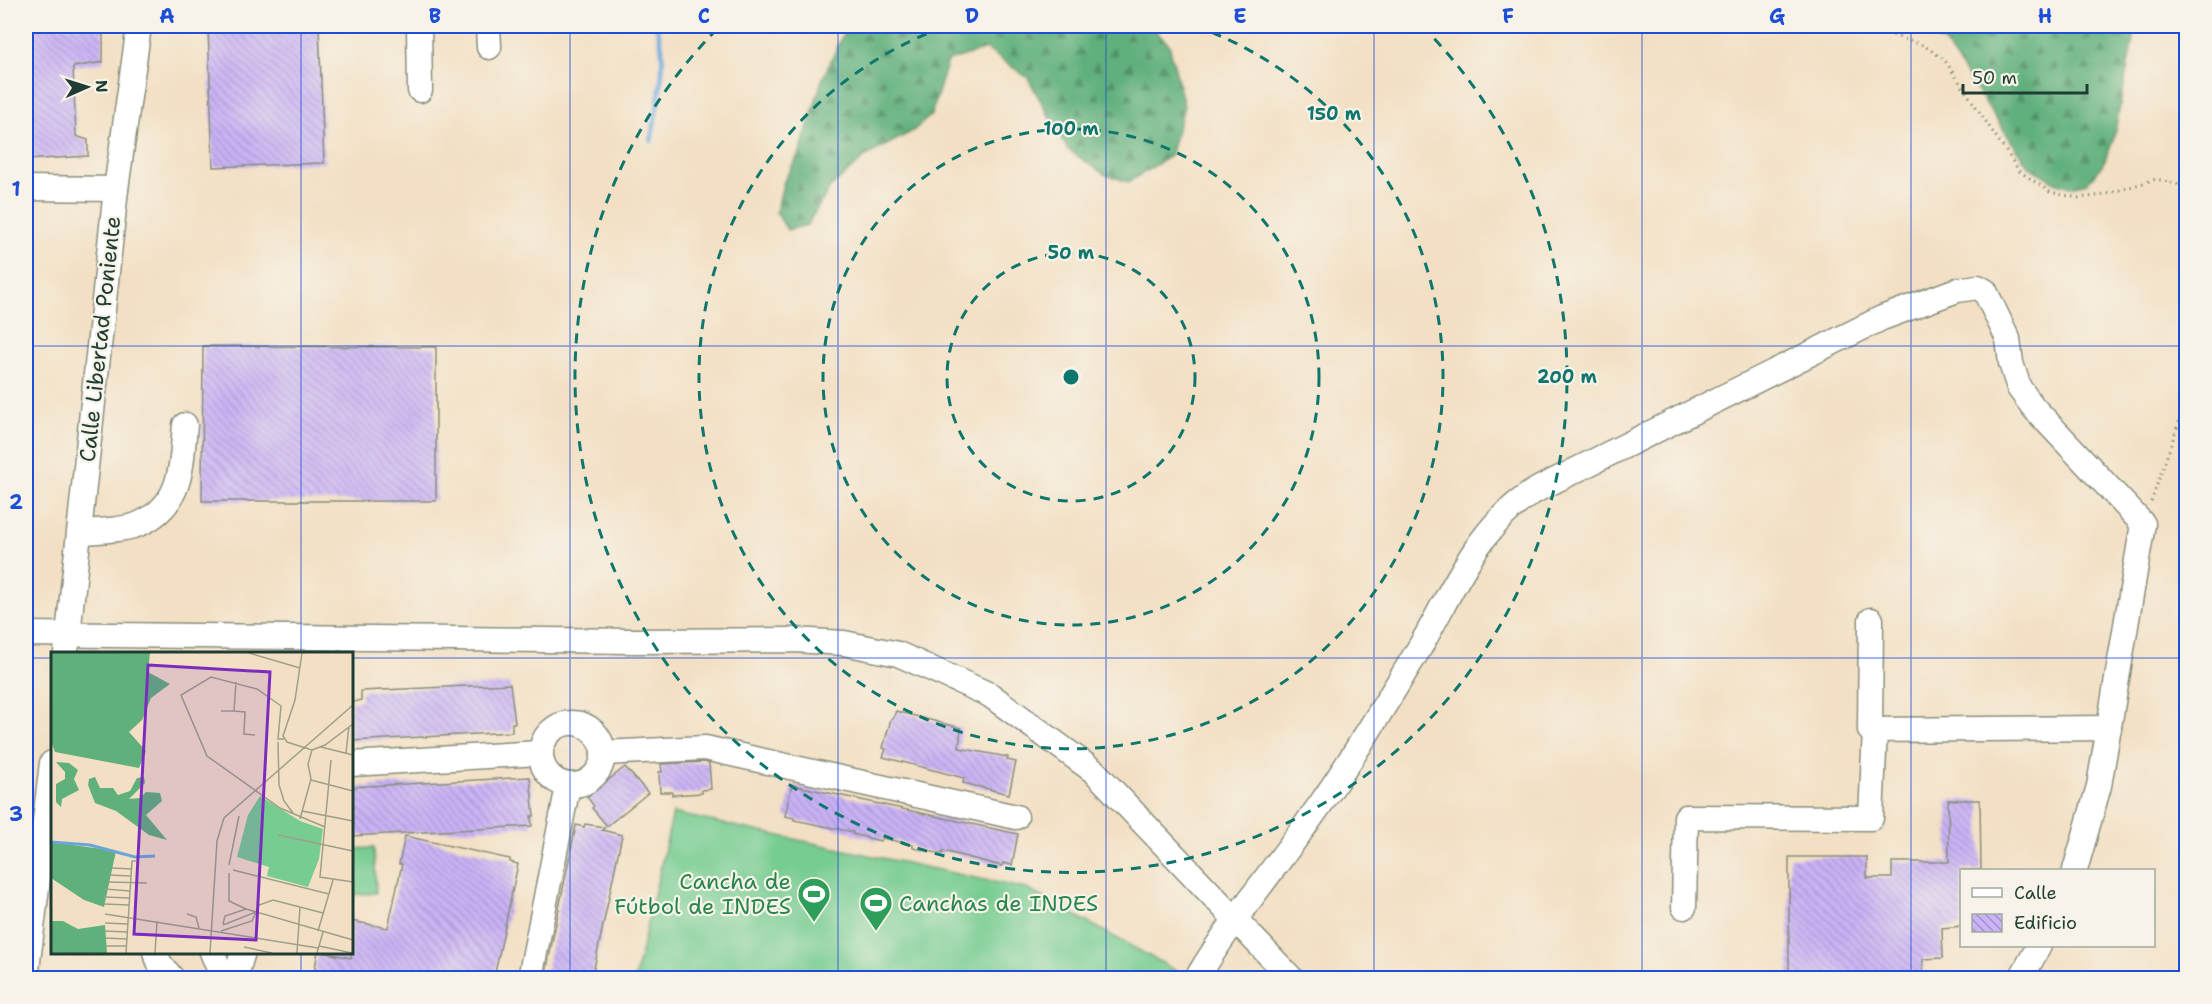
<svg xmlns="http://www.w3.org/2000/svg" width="2212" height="1004" font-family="'Shantell Sans',sans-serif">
  <defs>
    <pattern id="forest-firs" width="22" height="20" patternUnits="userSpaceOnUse" patternTransform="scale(1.5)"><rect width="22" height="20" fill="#60b07b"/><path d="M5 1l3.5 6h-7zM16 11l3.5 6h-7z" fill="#4f9066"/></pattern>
    <pattern id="building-back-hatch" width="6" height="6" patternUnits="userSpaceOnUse" patternTransform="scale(1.5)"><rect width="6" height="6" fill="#cab3f6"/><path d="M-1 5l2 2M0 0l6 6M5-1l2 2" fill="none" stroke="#a393c8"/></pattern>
  </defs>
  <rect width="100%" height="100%" fill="#f7f3e8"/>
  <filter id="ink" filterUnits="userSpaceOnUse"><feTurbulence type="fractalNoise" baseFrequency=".0167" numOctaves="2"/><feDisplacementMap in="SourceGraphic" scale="12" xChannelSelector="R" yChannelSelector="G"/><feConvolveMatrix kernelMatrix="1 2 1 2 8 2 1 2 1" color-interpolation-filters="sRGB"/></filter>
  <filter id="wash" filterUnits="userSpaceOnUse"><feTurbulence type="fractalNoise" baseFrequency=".008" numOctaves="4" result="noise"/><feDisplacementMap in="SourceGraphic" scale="24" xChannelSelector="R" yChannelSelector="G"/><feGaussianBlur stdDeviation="1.35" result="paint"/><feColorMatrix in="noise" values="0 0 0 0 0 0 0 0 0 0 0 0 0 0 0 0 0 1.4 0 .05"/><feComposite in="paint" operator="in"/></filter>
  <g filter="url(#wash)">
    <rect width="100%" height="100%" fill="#f3e0c4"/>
    <!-- forest -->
    <g fill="url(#forest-firs)" stroke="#407658" stroke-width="1.5">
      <path d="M847,26h303l19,18 15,62 -14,50 -41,26 -23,-7 -39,-26 -39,-71 -42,-29 -38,12 -17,54 -18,16 -47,25 -37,33 -22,36 -20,5 -11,-18 8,-31 16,-29 22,-72z"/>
      <path d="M1907,26h231l-4,8 -21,107 -11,24 -15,18 -17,4 -15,-5 -26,-15 -85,-125z"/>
    </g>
    <!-- pitch -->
    <g fill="#76cc91" stroke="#4a8462" stroke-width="1.5">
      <path d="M673,813l354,76 157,86 -2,3h-547z"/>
      <path d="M374,848l2,45 -25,2v-46z"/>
    </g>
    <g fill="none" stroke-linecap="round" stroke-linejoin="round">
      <!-- stream -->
      <path stroke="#68a6da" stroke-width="5" d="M651,141c5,-35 20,-83 5,-115"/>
    </g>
    <g id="blocks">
      <!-- building -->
      <g fill="url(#building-back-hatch)">
        <path d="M26,26h77v36l-30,5 3,69 12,4v16l-62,4z"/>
        <path d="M208,26h111l5,137 -111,4z"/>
        <path d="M203,346l233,1v154h-234z"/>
        <path d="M510,684l5,39h-3v9l-161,9v-38l10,-3v-9z"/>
        <path d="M896,711l65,17 -2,20 49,9 -1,3 9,2 -7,32 -46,-11 1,-5 -81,-21 3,-8 -3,-1 8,-29h2z"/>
        <path d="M704,762l5,1 2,26 -9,1v3l-30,2v-3h-12l-1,-20h3l-1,-8z"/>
        <path d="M625,767l23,26 -41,33 -15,-18 2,-2 -7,-9z"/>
        <path d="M530,777l4,39h-3l1,10 -181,10v-49z"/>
        <path d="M792,785l226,49 -6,31 -9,-2 -1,3 -59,-15 -1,3 -29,-6v-3l-31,-7 -1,3 -29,-7 1,-2 -59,-12v-2l-9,-2z"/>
        <path d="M1948,800h32l1,70h-19v56l-20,2 1,30 -20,1v19h-134v-121h78v21h25v-16h57z"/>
        <path d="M585,824l20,3 -3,3 20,5 -30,143h-28l-18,-6 30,-147 8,2z"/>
        <path d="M405,836l105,23v3l8,2 -24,114 -32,-6 -2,6h-147l5,-27 33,7v-37l37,7 14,-64h-3z"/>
      </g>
    </g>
  </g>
  <g filter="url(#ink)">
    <use href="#blocks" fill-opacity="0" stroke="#898e7c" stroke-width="1.5"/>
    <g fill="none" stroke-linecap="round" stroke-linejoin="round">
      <!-- minor casing -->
      <g stroke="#898e7c" stroke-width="27">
        <g id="minor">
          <path d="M419,26l1,64"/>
          <path d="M488,26l1,21"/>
          <path d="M26,188l90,1"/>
          <path d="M80,533c17,-3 43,-2 59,-9 44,-19 42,-58 46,-99"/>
          <path d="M1871,620l-1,110 239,-2"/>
          <path d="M26,634l608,7 160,-1 50,3 54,11 92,41 105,77 196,206"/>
          <path d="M66,653l50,-464 23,-163"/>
          <circle cx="572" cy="754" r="31"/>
          <path d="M603,753l102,-5 311,69"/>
          <path d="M351,764l189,-11"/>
          <path d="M1684,907l2,-90 185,1 4,-88"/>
          <path d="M155,952l5,12 12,14"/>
          <path d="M212,952l11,26"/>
          <path d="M26,978l26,-215"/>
          <path d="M235,978l8,-26"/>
          <path d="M530,978l38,-192"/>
          <path d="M1197,978c39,-66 91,-125 134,-189 31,-46 60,-94 89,-142 34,-58 60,-128 122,-160l340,-169 75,-28 21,-3 7,4 23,48 3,24 8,25 15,20 109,116 -44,262 -24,84"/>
          <path d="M2021,978l18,-32"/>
        </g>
      </g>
      <!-- path -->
      <g stroke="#898e7c" stroke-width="3" stroke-dasharray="1.5 4.5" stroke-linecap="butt">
        <path d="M1864,26l59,19 21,14 75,112 31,21 28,6 26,-3 52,-16 21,5 9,12"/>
        <path d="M2151,502l35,-100"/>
      </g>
      <!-- minor -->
      <use href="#minor" stroke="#fff" stroke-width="24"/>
    </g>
  </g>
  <!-- grid -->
  <path fill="none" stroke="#1d4ed8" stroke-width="1.5" stroke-opacity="0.55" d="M301,26v627M570,26v952M838,26v952M1106,26v952M1374,26v952M1642,26v952M1911,26v952M26,346h2160M26,658h26M351,658h1835M301,952v26"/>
  <!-- distance rings -->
  <g fill="none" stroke="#0f766e" stroke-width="3" stroke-dasharray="10 8">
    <circle cx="1071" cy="377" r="124"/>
    <circle cx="1071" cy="377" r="248"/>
    <path d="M1195 26A372 372 0 1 1 947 26"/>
    <path d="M1422 26A496 496 0 1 1 720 26"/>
  </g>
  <!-- icons -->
  <defs>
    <g id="stadium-pin" transform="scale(1.725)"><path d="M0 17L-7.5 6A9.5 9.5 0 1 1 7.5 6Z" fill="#2e9e5b" stroke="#f7f3e8"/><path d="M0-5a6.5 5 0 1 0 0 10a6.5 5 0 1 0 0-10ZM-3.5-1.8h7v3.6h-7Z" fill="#fff"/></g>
  </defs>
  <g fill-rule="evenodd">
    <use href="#stadium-pin" x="814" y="894"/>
    <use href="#stadium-pin" x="876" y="903"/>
  </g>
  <g text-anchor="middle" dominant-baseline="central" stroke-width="4.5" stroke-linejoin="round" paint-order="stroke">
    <!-- street labels -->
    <g font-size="22" fill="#1f3d34" stroke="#f7f3e8">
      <text transform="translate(100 339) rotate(-84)">Calle Libertad Poniente</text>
    </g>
    <!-- leisure labels -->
    <g font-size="22" fill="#27864d" stroke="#f7f3e8" text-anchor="end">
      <text x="791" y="881">Cancha de<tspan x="791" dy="25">Fútbol de INDES</tspan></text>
      <text x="899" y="903" text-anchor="start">Canchas de INDES</text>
    </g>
  </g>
  <!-- overview -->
  <g transform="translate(51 652)">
    <rect width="302" height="302" fill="#f3e0c4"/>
    <path d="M0,1h99l-2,19 22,12 -19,14 -9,22 -13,12 17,19 -7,17 -84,-16 -4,-11zM5,110l13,1 9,7 -4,9 5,11 -17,9 -1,8 -5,-5v-18l9,-5v-7zM44,125l5,11h13l5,7 12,-4 7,-13 7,-1 1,6 -16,16 11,-1 6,-6 14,1 2,8 -16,14 21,25 -18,-5 -33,-24 -21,-8 -7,-18 1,-6zM0,190l65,9 -12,56 -20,-7 -33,-22zM0,269h12l15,8 27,-4 2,28h-56z" fill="#60b07b"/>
    <path d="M209,144l40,25 23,8 -4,30 -11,28 -41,-11 2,-9 -32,-10 11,-42z" fill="#76cc91"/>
    <path fill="none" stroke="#68a6da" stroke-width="3" d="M0,190l39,3 45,12 20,-1"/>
    <path fill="none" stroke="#9e9f8a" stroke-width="1.5" d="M198,1l51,15M170,59h13l2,-29M183,59l11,1 -1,22 11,1M233,87h-6l3,-33 -24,-17 -46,-12 -30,18 26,61 73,52 45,19M227,90l1,43 5,16 9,12M270,95l32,8M261,98l13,-5 28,-21M295,101l3,-27M280,108l-11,117 33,5M260,128l42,11M251,159l51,10M249,167l11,-40 -3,-15 4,-14 -25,-8 -4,-6 12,-36 7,-47M227,183l75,16M178,213l10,-49M61,216l20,1M182,218l96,24M178,221v28l17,8M58,223l22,1M57,230l39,1M54,237l25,2M53,245l26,1M53,252l25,1M54,262l213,34M136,262l9,3 3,11M54,271l23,1M172,272l2,-8 21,-7 107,31M172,273l33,-13M54,279l22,1M170,279l31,-10 7,-16 14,-5 50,13M267,279l15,-51M54,286l22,1M55,294h20M268,294l33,7M193,295l28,6M75,301l6,-92h4M104,301l2,-32M159,301l7,-112 7,-23 129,-113M246,301l3,-46M266,301l6,-21"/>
    <path fill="#7b2cbf" fill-opacity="0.15" stroke="#7b2cbf" stroke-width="3" d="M97,13l122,7 -14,268 -122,-6z"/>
    <rect width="302" height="302" fill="none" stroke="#1f3d34" stroke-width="3"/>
  </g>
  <circle cx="1071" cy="377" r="9" fill="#0f766e" stroke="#f7f3e8" stroke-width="3"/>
  <g font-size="18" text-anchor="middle" font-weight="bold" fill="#0f766e" stroke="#f7f3e8" stroke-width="4.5" stroke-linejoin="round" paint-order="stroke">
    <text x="1334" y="120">150 m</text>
    <text x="1071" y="135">100 m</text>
    <text x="1071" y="259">50 m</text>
    <text x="1567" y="383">200 m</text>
  </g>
  <!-- margin -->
  <rect width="2212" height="1004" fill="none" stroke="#f7f3e8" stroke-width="66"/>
  <!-- legend -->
  <rect x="1960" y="869" width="195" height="78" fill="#f7f3e8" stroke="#a1aaa0" stroke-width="1.5"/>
  <rect x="1972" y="888" width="30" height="9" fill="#ffffff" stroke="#a1aaa0" stroke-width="1.5"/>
  <text x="2014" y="899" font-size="18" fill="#1f3d34">Calle</text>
  <rect x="1972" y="914" width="30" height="18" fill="url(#building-back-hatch)" stroke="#a1aaa0" stroke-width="1.5"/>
  <text x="2014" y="929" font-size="18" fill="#1f3d34">Edificio</text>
  <!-- north arrow -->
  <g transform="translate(87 87) rotate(87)" stroke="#f7f3e8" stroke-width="4.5" paint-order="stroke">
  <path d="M0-4.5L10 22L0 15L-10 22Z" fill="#1f3d34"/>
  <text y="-9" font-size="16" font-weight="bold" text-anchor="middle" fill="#1f3d34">N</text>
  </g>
  <!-- scale -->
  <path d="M1963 84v9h124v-9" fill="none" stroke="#1f3d34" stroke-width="3"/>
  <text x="1972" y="84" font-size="18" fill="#1f3d34" stroke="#f7f3e8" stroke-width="4.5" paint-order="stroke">50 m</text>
  <rect x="33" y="33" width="2146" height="938" fill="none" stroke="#1d4ed8" stroke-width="2"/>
  <g font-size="20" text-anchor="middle" font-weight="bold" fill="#1d4ed8">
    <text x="167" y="23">A</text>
    <text x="435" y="23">B</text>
    <text x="704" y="23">C</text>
    <text x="972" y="23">D</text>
    <text x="1240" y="23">E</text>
    <text x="1508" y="23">F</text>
    <text x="1777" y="23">G</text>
    <text x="2045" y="23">H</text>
    <text x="16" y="196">1</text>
    <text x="16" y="509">2</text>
    <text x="16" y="821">3</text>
  </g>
</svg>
